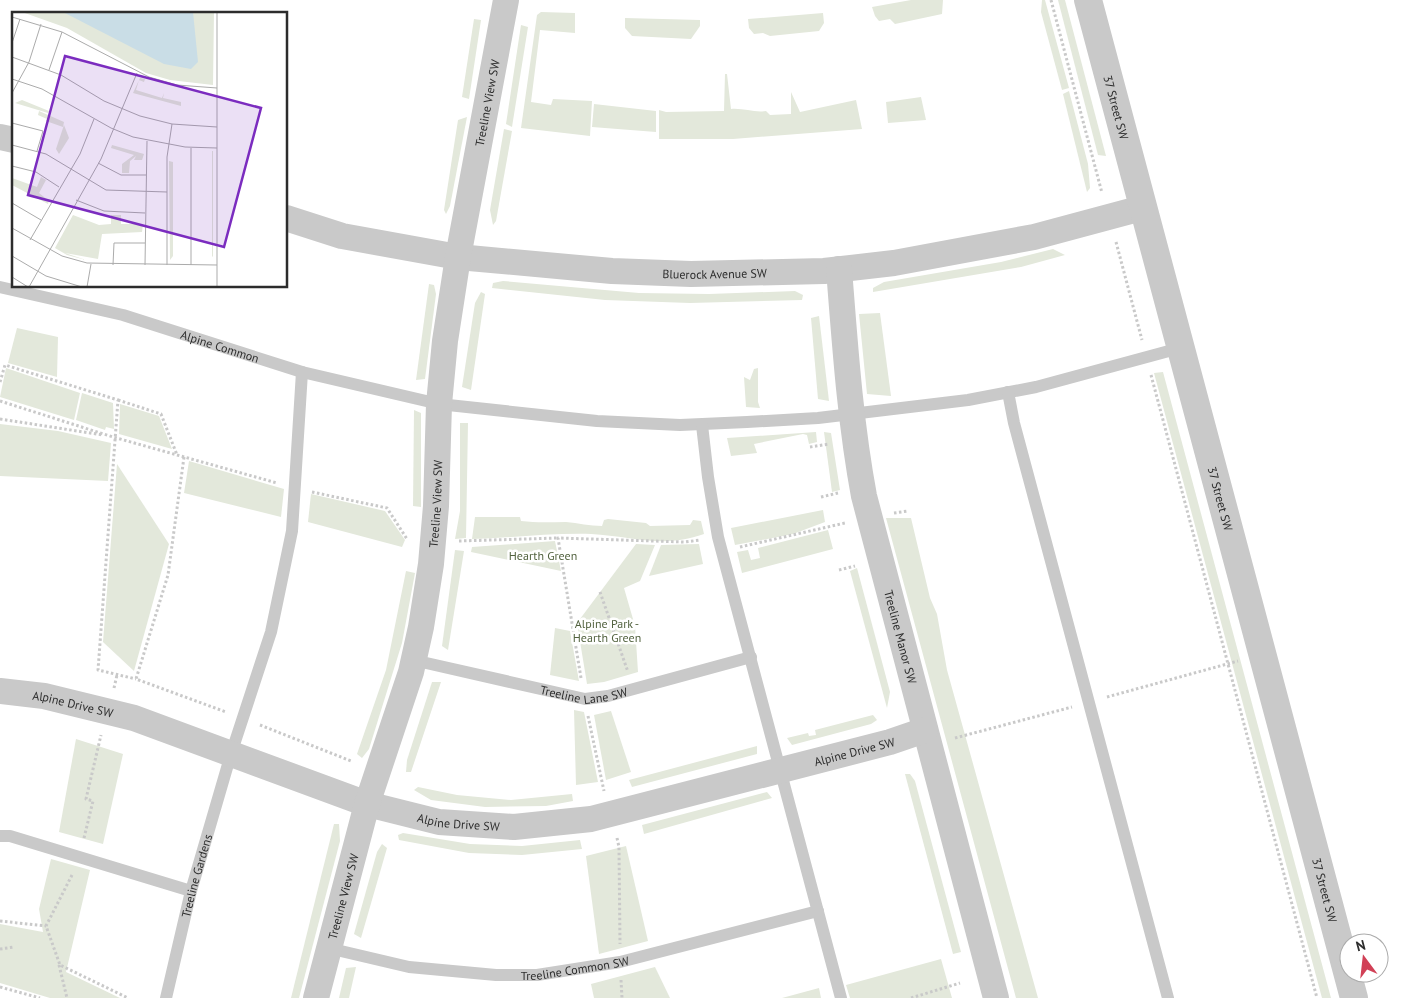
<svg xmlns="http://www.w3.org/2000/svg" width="1404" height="998" font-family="'PT Sans',sans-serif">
  <rect width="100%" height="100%" fill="#fff"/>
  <!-- green -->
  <g fill="#e3e8db">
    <path d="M911,0h32l-1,14 -47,10 -5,-5 -11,2 -4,-5 -3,-9z"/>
    <path d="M1042,0h3l24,88 -7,2 -21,-78z"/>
    <path d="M1058,0h7l41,156 -8,-1z"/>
    <path d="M541,12l34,1v20l-35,-3 -9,72 20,3 2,-6 39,2 -2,35 -69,-8 16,-113z"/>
    <path d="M823,13l1,10 -5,8 -49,5 -7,-3 -9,1 -5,-6 -1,-9z"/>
    <path d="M625,18l75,2v6l-9,13 -59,-3 -7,-8z"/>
    <path d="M474,19l7,1 -12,79 -7,-2z"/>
    <path d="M521,25l7,2 -16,100 -6,-3z"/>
    <path d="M725,74h2l4,35c13,-1 24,4 35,2l4,4 21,-1v-22l9,20 56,-12 6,29 -129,10h-74v-29l7,2 58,-1z"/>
    <path d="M1069,91l19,73 2,24 -3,4 -24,-98z"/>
    <path d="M921,97l5,23 -38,3 -2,-21z"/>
    <path d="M594,104l62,7v21l-64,-5z"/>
    <path d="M467,117l-17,89 -4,8 -2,-4 14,-90z"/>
    <path d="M504,129l8,2 -16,90 -3,4 -3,-15z"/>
    <path d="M1053,249l12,6 -44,12 -148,25v-4l11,-6 117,-20z"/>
    <path d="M503,281l136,12 70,1 86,-3 8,4 -1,5 -112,3 -85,-3 -113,-12 1,-5z"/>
    <path d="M429,284l5,1 2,9 -11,85 -9,1z"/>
    <path d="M481,292l4,2 -14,96 -9,-3 13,-84z"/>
    <path d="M880,313l11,83 -24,-2 -8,-80z"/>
    <path d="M819,316l10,85 -11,-2 -7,-81z"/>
    <path d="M17,328l41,9 -1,40 -49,-14z"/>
    <path d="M6,368l74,25 -6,27 -74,-23z"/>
    <path d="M758,368v34l2,6 -14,-1 -2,-30 6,3 4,-11z"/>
    <path d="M1163,372l168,626h-9l-168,-625z"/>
    <path d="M82,393l31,10 1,26 -8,-2 -1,3 -29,-10z"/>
    <path d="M120,404l39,12 13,33 -53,-15z"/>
    <path d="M414,410l7,3v94l-8,-1z"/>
    <path d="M460,423h8l-2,115 -11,1 5,-28z"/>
    <path d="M0,424l58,7 53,12 -3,38 -108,-5z"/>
    <path d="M816,432l1,10 -8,2 -2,-9 -4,-1 -49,10 3,9 -26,3 -4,-18z"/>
    <path d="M824,432l7,1 9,57 -8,2z"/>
    <path d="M189,461l95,28 -3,28 -97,-24z"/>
    <path d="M117,464l52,80 -35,127 -31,-29z"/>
    <path d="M311,494l74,17 20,29 -3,7 -94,-25z"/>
    <path d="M823,510l2,12 -32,12 -58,11 -4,-17z"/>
    <path d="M475,517h45l1,4c16,2 30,1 45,1 12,1 24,4 36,4l2,-6 4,-1 38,4 4,3 40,-1 3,-5 8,1 3,13c-41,15 -73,2 -113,0 -40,-1 -80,4 -119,5z"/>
    <path d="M886,518h25l19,80 7,16 10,56 91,328h-22z"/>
    <path d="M828,530l5,19 -91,24 -5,-21 11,-2 3,10 9,-2 -2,-10z"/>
    <path d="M555,541l6,30 -90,-19 1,-5z"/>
    <path d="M636,544l19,1 -15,36 -16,7 11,38 3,46 -34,10 -17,2 -10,-61z"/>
    <path d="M699,544l4,20 -54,12 12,-31z"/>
    <path d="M455,550l9,1 -16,99 -6,-4z"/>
    <path d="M857,568l33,124 -3,16 -37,-137z"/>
    <path d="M406,571l9,2 -13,70 -33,106 -7,9 -5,-4 29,-84z"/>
    <path d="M555,628l15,3 9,50 -29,-6z"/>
    <path d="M432,682h9l-30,90h-5l1,-12z"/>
    <path d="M574,710l10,2 14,70 -22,3z"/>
    <path d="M611,711l20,61 -25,8 -12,-65z"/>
    <path d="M873,715l4,5 -6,4 -79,21 -5,-7 21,-5 1,3 7,-1 -1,-5z"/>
    <path d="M76,739l47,15 -20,90 -44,-12z"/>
    <path d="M757,746v8l-125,33 -3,-7z"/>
    <path d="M905,774h5l5,7 46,171 -8,2z"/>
    <path d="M418,787l39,8 54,5 61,-6 1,7 -27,5 -61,1 -54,-7 -17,-10z"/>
    <path d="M767,792l5,6 -128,36 -2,-9z"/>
    <path d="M334,824h5l1,17 -41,157h-8z"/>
    <path d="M403,833l67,11 52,2 58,-6 2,9 -60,6 -53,-2 -70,-13 -1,-5z"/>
    <path d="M382,844l5,4 -26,90 -7,-4 23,-82z"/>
    <path d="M626,846l22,95 -49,13 -13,-98z"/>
    <path d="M51,859l39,11 -24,102 54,26h-70l-50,-15v-59l43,8 -4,-23z"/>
    <path d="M941,959l11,39h-102l-4,-13z"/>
    <path d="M356,967l-7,31h-10l7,-30z"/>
    <path d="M655,967l15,31h-76l-3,-14z"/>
    <path d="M819,988l2,10h-39z"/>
  </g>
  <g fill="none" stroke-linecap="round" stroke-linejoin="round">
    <!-- path -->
    <g stroke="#c9c9c9" stroke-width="3" stroke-dasharray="2.5 2.5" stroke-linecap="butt">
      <path d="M1051,0l51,193"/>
      <path d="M1116,242l26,98"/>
      <path d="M1151,375l166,623"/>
      <path d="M0,382l5,-17 113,35 -20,270 38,9"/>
      <path d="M118,400l43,14 16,41"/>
      <path d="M0,401l113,36 164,46"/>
      <path d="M0,419l103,16"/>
      <path d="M810,447l19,-3"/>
      <path d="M184,457l-16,118 -32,104 90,33"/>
      <path d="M312,492l75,16 20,31"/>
      <path d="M821,497l17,-4"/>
      <path d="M894,513l14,-2"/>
      <path d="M459,541l99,-3"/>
      <path d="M740,547l105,-24"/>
      <path d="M839,570l16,-4"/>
      <path d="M600,592l28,80"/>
      <path d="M581,678l-23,-140 127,4 15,-2"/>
      <path d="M114,688l3,-13"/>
      <path d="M1107,697l131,-36"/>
      <path d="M588,716l16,75"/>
      <path d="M260,725l91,36"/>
      <path d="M955,738l117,-31"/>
      <path d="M84,838l9,-37 -7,-2 15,-64"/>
      <path d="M617,838l2,9 1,97"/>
      <path d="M72,875l-26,51 14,39 68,33"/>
      <path d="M0,921l46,5"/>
      <path d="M0,949l14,-2"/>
      <path d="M59,965l8,33"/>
      <path d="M621,980l1,18"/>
      <path d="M0,987l40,11"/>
      <path d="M911,998l49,-15"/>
    </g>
    <!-- service -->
    <g stroke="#c9c9c9" stroke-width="12">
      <path id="s1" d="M0,287l123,28 179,57 137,32 158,17 83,4 67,-3 71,-4 150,-18 68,-13 144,-39"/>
      <path d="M1008,392l6,31 154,575"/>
      <path d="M702,425l6,52 10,60 123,461"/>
      <path id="s2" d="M413,660l172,39 23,-3 143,-39"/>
      <path d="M0,836h10l181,55"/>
      <path id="s3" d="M328,948l81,19 87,8h41l83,-13 198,-51"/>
      <path id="s4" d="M166,998l25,-107 40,-137 40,-122 21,-101 10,-159"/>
    </g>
    <!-- minor -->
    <g stroke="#c9c9c9" stroke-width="26">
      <path d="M0,137l14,3"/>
      <path id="s5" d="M286,218l56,18 116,21 154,14 79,3 133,-3 70,-8 140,-26 108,-29"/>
      <path id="s6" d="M839,269c6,76 11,152 25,227l132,502"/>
      <path id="s7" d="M0,691l44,5 90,22 233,86 72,18 75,5 77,-8 299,-77 35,-12"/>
      <path id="s8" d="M316,998l51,-194 44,-132 10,-45 10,-63 5,-58 3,-102 6,-63 13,-84 48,-257"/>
    </g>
    <!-- tertiary -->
    <path stroke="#c9c9c9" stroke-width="28" id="s9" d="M1088,0l266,998"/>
  </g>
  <g text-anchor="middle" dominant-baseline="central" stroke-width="5" stroke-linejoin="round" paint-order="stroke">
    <!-- street labels -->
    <g font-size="12" fill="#2c2c2c" stroke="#fff">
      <text stroke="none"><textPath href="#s8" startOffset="915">Treeline View SW</textPath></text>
      <text stroke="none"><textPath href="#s9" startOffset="111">37 Street SW</textPath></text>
      <text stroke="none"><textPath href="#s5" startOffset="434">Bluerock Avenue SW</textPath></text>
      <text stroke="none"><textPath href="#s1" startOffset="228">Alpine Common</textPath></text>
      <text stroke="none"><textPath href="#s9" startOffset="516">37 Street SW</textPath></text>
      <text stroke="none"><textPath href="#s8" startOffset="510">Treeline View SW</textPath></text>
      <text stroke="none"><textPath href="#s6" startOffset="374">Treeline Manor SW</textPath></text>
      <text stroke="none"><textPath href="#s2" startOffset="175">Treeline Lane SW</textPath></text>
      <text stroke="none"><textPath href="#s7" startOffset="74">Alpine Drive SW</textPath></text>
      <text stroke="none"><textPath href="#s7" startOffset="884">Alpine Drive SW</textPath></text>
      <text stroke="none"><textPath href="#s7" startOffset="479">Alpine Drive SW</textPath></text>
      <text stroke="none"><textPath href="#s4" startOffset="126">Treeline Gardens</textPath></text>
      <text stroke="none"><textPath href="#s9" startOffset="921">37 Street SW</textPath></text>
      <text stroke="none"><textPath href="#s8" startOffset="105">Treeline View SW</textPath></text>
      <text stroke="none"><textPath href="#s3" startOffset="250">Treeline Common SW</textPath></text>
    </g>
    <!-- park labels -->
    <g font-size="12" fill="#52623f" stroke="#fff">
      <text x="543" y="555">Hearth Green</text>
      <text x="607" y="623">Alpine Park -<tspan x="607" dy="14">Hearth Green</tspan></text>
    </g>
  </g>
  <!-- overview -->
  <g transform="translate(12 12)">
    <rect width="275" height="275" fill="#fff"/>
    <path d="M10,0h192l-1,73 -43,-5 -24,-7 -79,-45zM128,66l5,1 -1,3 -5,-2 -3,10 26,8 2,-5 -1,5 18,4v4l-48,-13zM10,88l27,11 -1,2 -33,-10zM27,99l25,11 -1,5 -17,-6 1,-2 -9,-4zM52,113l5,13 -10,16 -3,-5zM100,133l32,9 -2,6h-8l2,-4 -6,5 -1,12h-7v-9l12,-9 -23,-7zM200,139h1v106l-1,-1zM157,149l4,1v94l-3,4zM29,165l5,3 -7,13 10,8 -1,3 -36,-19v-7l25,9zM61,203l26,10 12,-1v-9h10v9h22l-1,8 -40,2 -4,25 -33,-6 21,7 -19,-5 -12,-7z" fill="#e3e8db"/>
    <path d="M51,0h130l5,50 -7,7 -27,-5z" fill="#c9dde6"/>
    <path fill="none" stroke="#ababab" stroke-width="1" d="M0,5l50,15 87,45 28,8 40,3M0,31l8,-24M0,45l49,18 43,26 36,15 32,8 45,3M37,58l13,-38M0,67l30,10 69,39 22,9 52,10 32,1M0,81l17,-31 12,-38M0,111l31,8 -6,20M0,133l34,9 60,36 61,2M86,151l23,12h25M0,154l24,6 23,15M64,188l28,11 41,2M0,191l29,17M0,216l50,28 25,7 130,2M18,228l50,-86 14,-35M0,244l34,20 36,11M101,253l1,-22h31M133,253l2,-124M155,253v-108l5,-33M179,253v-117M0,265l16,10M17,275l72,-128 36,-86M75,275l4,-23M205,275v-275"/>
    <path fill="#7b2cbf" fill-opacity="0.15" stroke="#7b2cbf" stroke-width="2.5" d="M53,44l196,52 -37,139 -196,-52z"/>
    <rect width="275" height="275" fill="none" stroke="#2c2c2c" stroke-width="2.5"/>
  </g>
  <!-- north arrow -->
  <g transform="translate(1364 958) rotate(345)"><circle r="24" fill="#ffffff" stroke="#ababab"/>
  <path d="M0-4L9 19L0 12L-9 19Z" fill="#d14056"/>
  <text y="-8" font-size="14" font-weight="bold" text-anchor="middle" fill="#2c2c2c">N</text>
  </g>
</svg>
